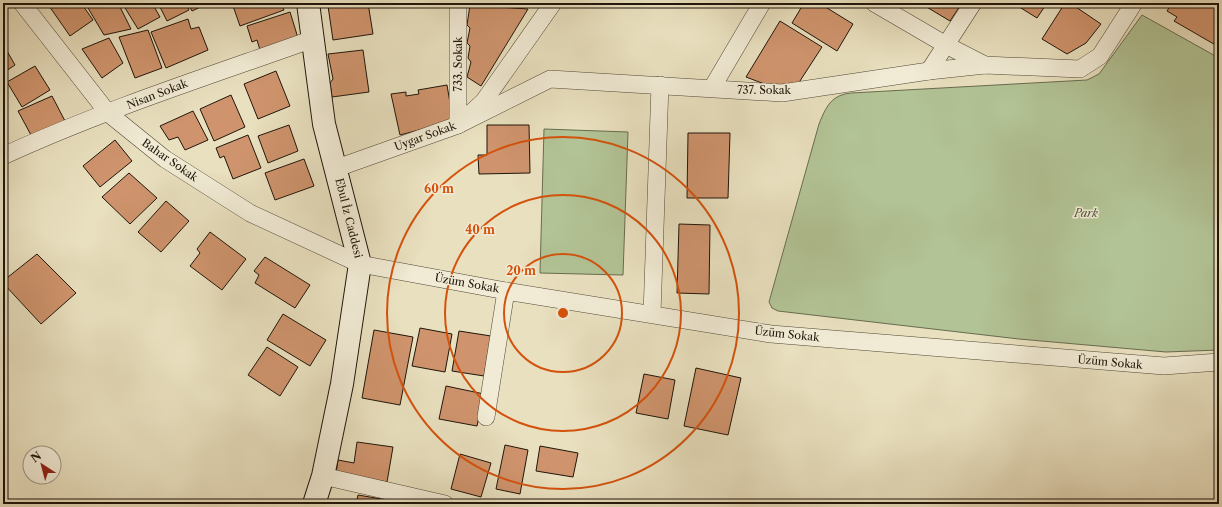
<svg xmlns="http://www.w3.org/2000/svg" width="1222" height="507" font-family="'Libre Caslon Text',serif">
  <rect width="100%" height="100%" fill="#e9e0bf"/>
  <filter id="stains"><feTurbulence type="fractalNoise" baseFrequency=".005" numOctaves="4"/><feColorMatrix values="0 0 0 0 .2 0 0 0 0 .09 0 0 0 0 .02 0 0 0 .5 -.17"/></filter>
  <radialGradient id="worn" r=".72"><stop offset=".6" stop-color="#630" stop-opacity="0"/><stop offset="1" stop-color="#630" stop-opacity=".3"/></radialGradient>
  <!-- green -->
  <g fill="#b2c395" stroke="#686c50">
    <path d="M1142,15l77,43v292l-53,2 -147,-13 -241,-28 -6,-3 -3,-6 50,-178c7,-17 12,-29 32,-31l236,-13 12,-6z"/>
    <path d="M544,129l84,3 -5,143 -83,-2z"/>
  </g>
  <!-- building -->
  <g fill="#cf946d" stroke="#1e150a">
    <path d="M47,3h34l12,17 -23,16z"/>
    <path d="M85,3h33l13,26 -27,6z"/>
    <path d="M122,3h30l8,14 -22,12z"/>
    <path d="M158,3h28l3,7 -22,11z"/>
    <path d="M188,3h21l-17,8z"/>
    <path d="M232,3h49l3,7 -44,16z"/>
    <path d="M348,3h20l5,31 -40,6 -5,-34z"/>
    <path d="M804,3h15l34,21 -16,27 -45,-28z"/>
    <path d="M920,3h42l-12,18z"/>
    <path d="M1013,3h34l-10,15z"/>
    <path d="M1065,3h5l31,21 -15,19 -19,11 -25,-15z"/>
    <path d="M1172,3h47v44l-45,-26 3,-4 -10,-6z"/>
    <path d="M470,5l58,4 -47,77 -14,-9 4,-15 -3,-4 2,-12 -3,-3 3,-15 -3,-3z"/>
    <path d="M290,12l8,26 -38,12 -3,-10 -5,2 -5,-16z"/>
    <path d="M188,19l3,10 8,-2 9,23 -42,18 -15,-36z"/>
    <path d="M780,21l42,26 -24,37 -31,1 -21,-8z"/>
    <path d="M148,30l14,38 -27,10 -16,-41z"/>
    <path d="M109,38l14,25 -21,15 -20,-29z"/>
    <path d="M3,44l12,21 -12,8z"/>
    <path d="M363,50l6,42 -37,5 -2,-14 3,-4 -5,-25z"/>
    <path d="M35,66l15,24 -28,17 -15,-25z"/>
    <path d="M276,71l14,35 -32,13 -14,-35z"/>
    <path d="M447,85l6,36 -53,14 -9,-41 15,-2v4l13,-2 -1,-4z"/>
    <path d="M231,95l14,32 -31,14 -14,-32z"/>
    <path d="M52,96l13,25 -34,14 -13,-24z"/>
    <path d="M193,111l15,29 -23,10 -7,-13 -9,3 -9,-14z"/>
    <path d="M289,125l9,26 -30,12 -10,-27z"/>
    <path d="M487,125h42l1,48 -51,1 -1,-19h9z"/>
    <path d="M688,133h42l-2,65h-41z"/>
    <path d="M248,135l13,33 -28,11 -9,-23 -4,2 -4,-10z"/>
    <path d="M115,140l17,21 -32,26 -17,-21z"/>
    <path d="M304,159l10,27 -39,14 -10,-27z"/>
    <path d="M129,173l28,25 -27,26 -28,-27z"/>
    <path d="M166,201l23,20 -28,31 -23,-20z"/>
    <path d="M679,224l31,1 -1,69 -32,-1z"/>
    <path d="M3,230l5,6 -5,4z"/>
    <path d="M210,232l36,27 -24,31 -32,-24 10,-13 -3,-4z"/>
    <path d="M37,254l39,39 -35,31 -38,-41v-2z"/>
    <path d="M265,257l45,28 -15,23 -40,-25 4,-8 -5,-4z"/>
    <path d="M283,314l43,26 -16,26 -43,-26z"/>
    <path d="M420,328l32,6 -7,38 -33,-6z"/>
    <path d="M374,330l39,7 -13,68 -38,-7z"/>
    <path d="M459,331l32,5 -7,40 -32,-5z"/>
    <path d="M267,347l31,20 -18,29 -32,-21z"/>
    <path d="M696,368l45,10 -13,57 -44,-9z"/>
    <path d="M644,374l31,6 -7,39 -32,-6z"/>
    <path d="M446,386l38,8 -7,32 -38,-7z"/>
    <path d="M357,442l36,5 -6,35 -51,-8 2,-14 16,3z"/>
    <path d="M505,445l23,5 -8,44 -24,-5z"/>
    <path d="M540,446l38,7 -5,24 -37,-6z"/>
    <path d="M460,454l31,9 -10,34 -30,-8z"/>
    <path d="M358,495l41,7v2h-43z"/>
  </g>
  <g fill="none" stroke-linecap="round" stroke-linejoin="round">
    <!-- street casing -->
    <g stroke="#514837" stroke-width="18">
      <g id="street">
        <path d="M22,3l86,110 57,46 85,54 110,51 146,27 265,43 393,32 55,-4"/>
        <path d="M458,3v122l92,-46 232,14 147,-22 56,-6 95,4 20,-13 34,-53"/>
        <path d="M874,3l72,42 39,20"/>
        <path d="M929,71l44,-68"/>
        <path d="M712,88l50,-85"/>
        <path d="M3,156c100,-46 206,-80 310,-117"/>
        <path d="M337,168l121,-43 26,-24 69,-98"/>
        <path d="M652,314l8,-229"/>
        <path d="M486,417l20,-126"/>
        <path d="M323,476l122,28"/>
      </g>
    </g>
    <!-- secondary casing -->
    <g stroke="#1e150a" stroke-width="24">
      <path id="secondary" d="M308,3l16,121 36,140 -18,120 -19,92 -9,28"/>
    </g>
    <!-- street -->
    <use href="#street" stroke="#f1ebd5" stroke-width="17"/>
    <!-- secondary -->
    <use href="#secondary" stroke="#f1ebd5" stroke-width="22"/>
  </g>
  <!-- distance rings -->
  <g fill="none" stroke="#d4520c" stroke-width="2">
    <circle cx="563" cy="313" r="59"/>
    <circle cx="563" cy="313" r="118"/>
    <circle cx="563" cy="313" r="176"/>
  </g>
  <g text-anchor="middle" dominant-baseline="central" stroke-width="3" stroke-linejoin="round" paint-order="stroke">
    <!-- street labels -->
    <g font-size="11" fill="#1e150a" stroke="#f1ebd5">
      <text transform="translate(458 64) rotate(-90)">733. Sokak</text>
      <text x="764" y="90">737. Sokak</text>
      <text transform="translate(157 94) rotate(-21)">Nisan Sokak</text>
      <text transform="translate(425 136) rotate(-20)">Uygar Sokak</text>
      <text transform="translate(170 160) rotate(35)">Bahar Sokak</text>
      <text transform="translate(349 218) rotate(76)">Ebul İz Caddesi</text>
      <text transform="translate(467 283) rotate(10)">Üzüm Sokak</text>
      <text transform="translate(787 334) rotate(6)">Üzüm Sokak</text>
      <text transform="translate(1110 362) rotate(5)">Üzüm Sokak</text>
    </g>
    <!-- park labels -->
    <g font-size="11" font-style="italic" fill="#52523b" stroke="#f1ebd5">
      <text x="1086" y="213">Park</text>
    </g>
  </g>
  <circle cx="563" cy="313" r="6" fill="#d4520c" stroke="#f1ebd5" stroke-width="2"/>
  <g font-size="12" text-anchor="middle" font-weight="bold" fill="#d4520c" stroke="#f1ebd5" stroke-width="3" stroke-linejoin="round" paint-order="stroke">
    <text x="439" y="193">60 m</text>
    <text x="480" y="234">40 m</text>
    <text x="521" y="275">20 m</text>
  </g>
  <!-- margin -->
  <rect width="1222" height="507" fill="none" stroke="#e9e0bf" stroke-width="16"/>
  <rect x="4" y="4" width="1214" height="499" fill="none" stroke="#1e150a" stroke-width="2"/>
  <rect x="8" y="8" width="1206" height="491" fill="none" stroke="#1e150a"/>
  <!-- north arrow -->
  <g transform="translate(42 465) rotate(324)"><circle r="19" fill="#f1ebd5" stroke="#9d9584"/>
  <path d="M0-3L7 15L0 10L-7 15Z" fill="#8f2418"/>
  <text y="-6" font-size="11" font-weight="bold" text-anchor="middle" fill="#1e150a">N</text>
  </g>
  <rect width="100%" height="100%" filter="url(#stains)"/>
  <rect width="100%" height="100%" fill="url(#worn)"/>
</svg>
